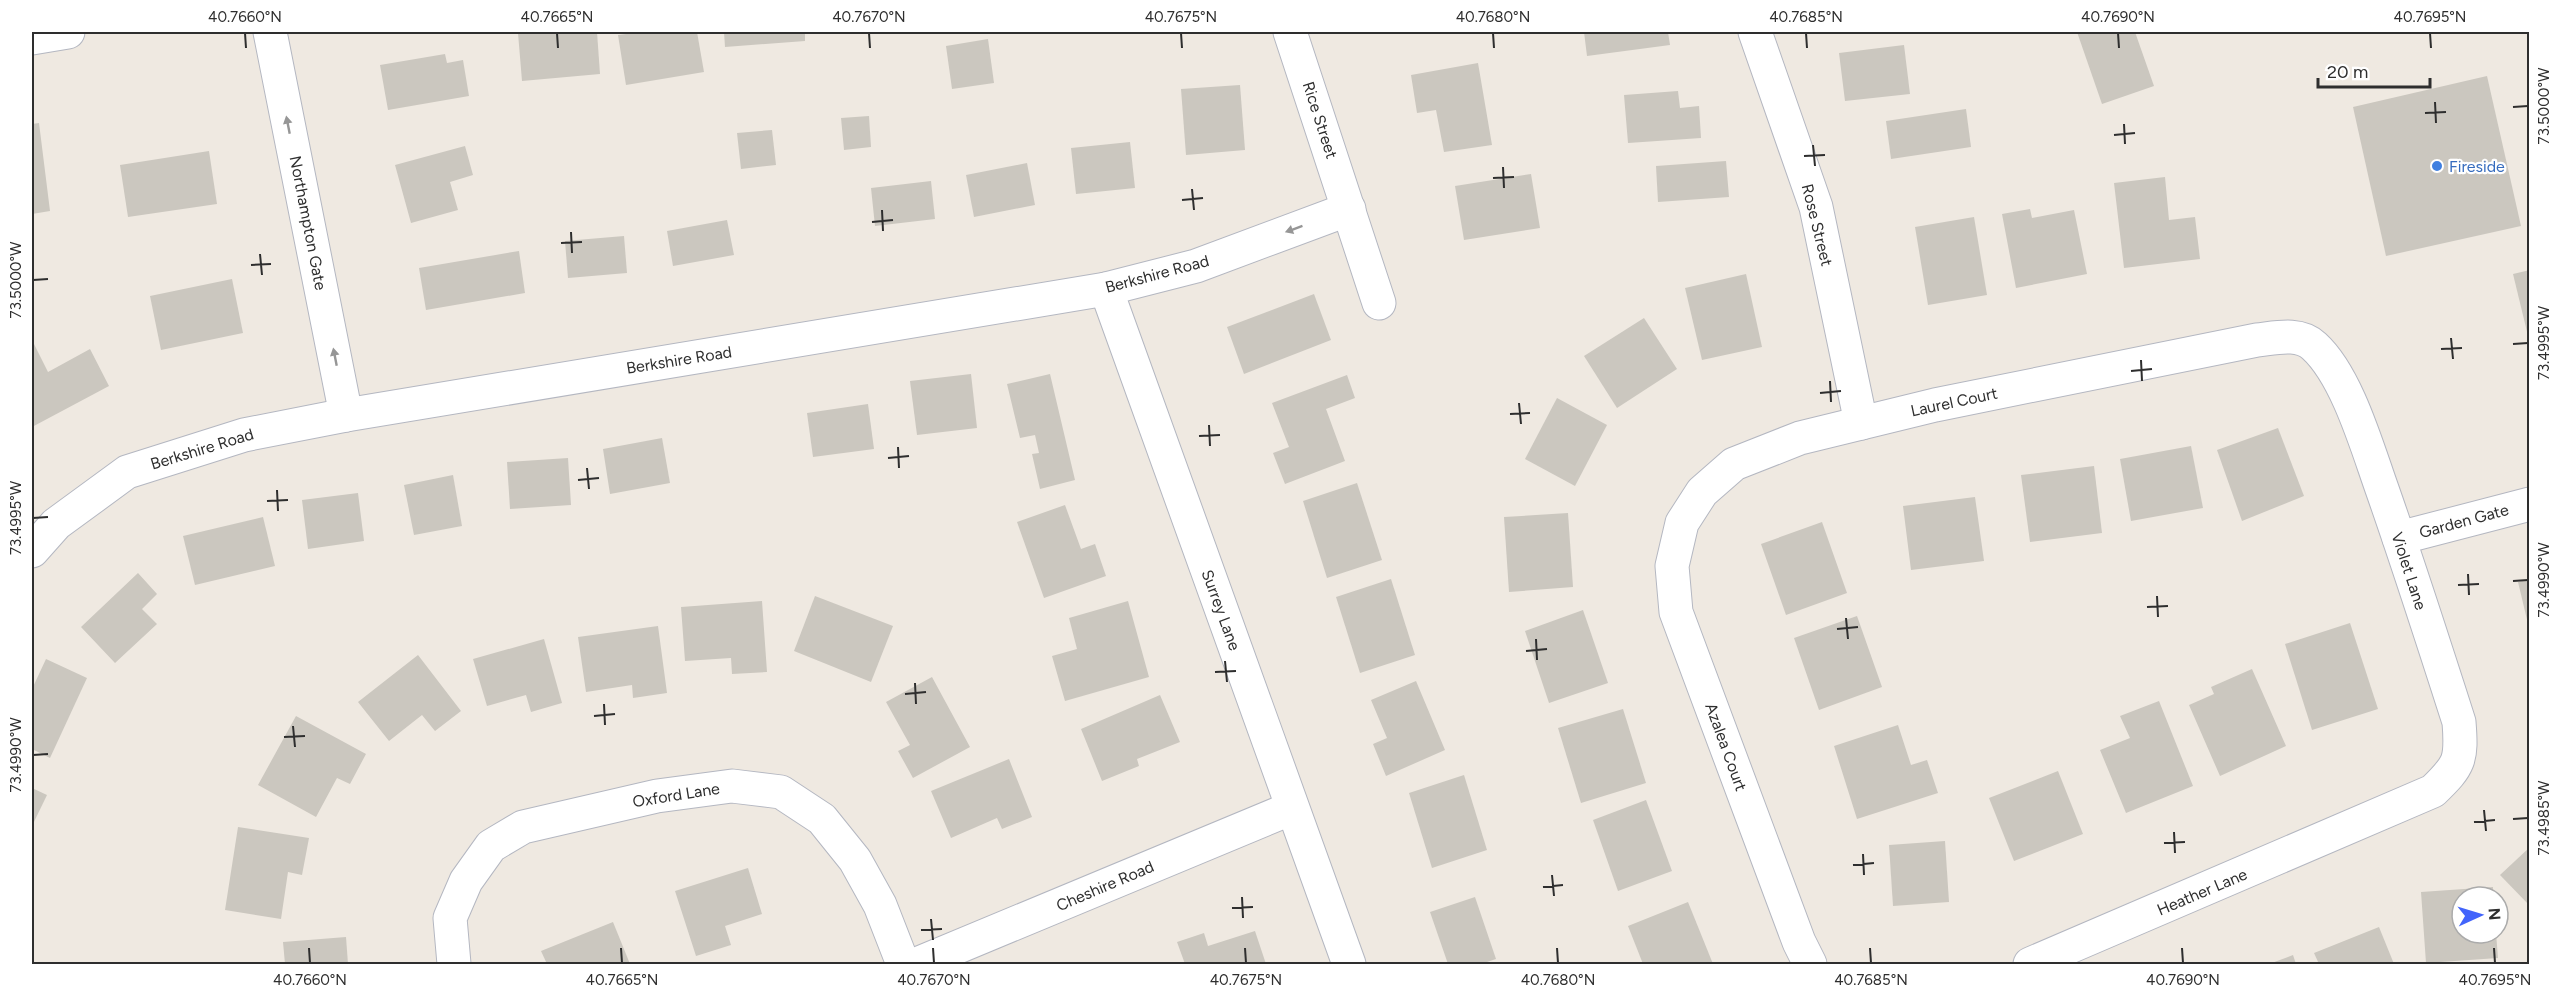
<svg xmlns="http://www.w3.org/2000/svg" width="2561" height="996" font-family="Figtree,sans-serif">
  <rect width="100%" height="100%" fill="#efe9e1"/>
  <!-- building -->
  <g fill="#cbc7bf">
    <path d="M538,32h59l3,42 -78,7 -4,-48z"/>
    <path d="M642,32h55l7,40 -78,13 -8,-50z"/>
    <path d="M724,32h81v9l-80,6z"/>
    <path d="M1584,32h84l2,13 -83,11z"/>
    <path d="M2077,32h58l19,54 -52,18z"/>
    <path d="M988,39l6,44 -42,6 -6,-43z"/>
    <path d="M1904,45l6,49 -65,7 -6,-48z"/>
    <path d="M445,54l2,9 16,-3 6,36 -81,14 -8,-45z"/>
    <path d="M1478,63l14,82 -48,7 -8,-42 -19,3 -6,-38z"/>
    <path d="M2487,76l34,150 -135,30 -33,-149z"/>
    <path d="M1240,85l5,65 -59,5 -5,-66z"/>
    <path d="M1678,91l2,17 19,-2 2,32 -73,5 -4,-48z"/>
    <path d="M1966,109l5,38 -80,12 -5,-38z"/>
    <path d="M869,116l2,31 -27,3 -3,-32z"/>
    <path d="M39,123l11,88 -18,3v-90z"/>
    <path d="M772,130l4,35 -35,4 -4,-36z"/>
    <path d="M1130,142l5,46 -59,6 -5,-46z"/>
    <path d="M465,146l8,29 -23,7 8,28 -47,13 -16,-58z"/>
    <path d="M209,151l8,53 -89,13 -8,-52z"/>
    <path d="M1726,161l3,36 -71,5 -2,-36z"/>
    <path d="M1027,163l8,42 -61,12 -8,-42z"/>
    <path d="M1531,174l9,54 -76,12 -9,-54z"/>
    <path d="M2165,177l4,43 26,-3 5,42 -76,9 -10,-85z"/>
    <path d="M931,181l4,38 -60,7 -4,-38z"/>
    <path d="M2030,209l2,9 42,-8 13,64 -71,14 -14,-74z"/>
    <path d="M1974,217l13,78 -59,10 -13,-78z"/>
    <path d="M727,220l7,35 -61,11 -6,-35z"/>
    <path d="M624,236l3,37 -59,5 -3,-37z"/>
    <path d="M519,251l6,42 -99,17 -7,-42z"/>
    <path d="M2530,270v70h-1l-16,-66z"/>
    <path d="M1746,274l16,73 -60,13 -17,-72z"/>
    <path d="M232,279l11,54 -82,17 -11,-54z"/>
    <path d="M1314,294l17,46 -87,34 -17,-47z"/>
    <path d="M1644,318l33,51 -60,39 -33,-52z"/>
    <path d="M32,340l16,32 42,-23 19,37 -77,41z"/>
    <path d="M971,374l6,54 -60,7 -7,-54z"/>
    <path d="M1050,374l25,106 -35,9 -8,-35 7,-1 -4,-18 -15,3 -13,-54z"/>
    <path d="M1347,375l8,23 -29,11 19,52 -60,23 -12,-31 16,-6 -17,-44z"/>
    <path d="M1557,398l50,27 -32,61 -50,-27z"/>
    <path d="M868,404l6,45 -61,8 -6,-44z"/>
    <path d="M2278,428l26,68 -62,25 -25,-71z"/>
    <path d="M662,438l8,45 -60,11 -7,-45z"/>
    <path d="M2191,446l12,62 -72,13 -11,-62z"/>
    <path d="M568,458l3,47 -61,4 -3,-47z"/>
    <path d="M2094,466l8,67 -72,9 -9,-67z"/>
    <path d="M453,475l9,51 -48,9 -10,-50z"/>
    <path d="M1357,483l25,77 -55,18 -24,-77z"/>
    <path d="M358,493l6,48 -56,8 -6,-49z"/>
    <path d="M1975,497l9,64 -73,9 -8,-64z"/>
    <path d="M1065,505l16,44 14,-5 11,32 -62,22 -27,-76z"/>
    <path d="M1568,513l5,74 -64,5 -5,-75z"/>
    <path d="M263,517l12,49 -80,19 -12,-49z"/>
    <path d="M1822,522l25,71 -61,22 -25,-71z"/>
    <path d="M138,573l19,21 -15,15 15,15 -42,39 -34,-36z"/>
    <path d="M1391,579l24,76 -55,18 -24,-76z"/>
    <path d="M2530,579v49h-1l-11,-46z"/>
    <path d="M815,596l78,30 -22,56 -77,-31z"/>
    <path d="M762,601l5,71 -35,2 -1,-16 -46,3 -4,-54z"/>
    <path d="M1128,601l21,76 -84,24 -13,-45 25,-7 -8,-31z"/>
    <path d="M1583,610l25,73 -59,20 -24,-72z"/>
    <path d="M1857,616l25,71 -63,23 -25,-72z"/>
    <path d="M2350,623l28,86 -66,21 -27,-86z"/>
    <path d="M658,626l9,67 -34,5 -1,-13 -46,7 -8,-55z"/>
    <path d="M544,639l18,64 -31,9 -5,-17 -39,11 -14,-47z"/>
    <path d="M418,655l43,56 -26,20 -13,-16 -33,26 -31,-39z"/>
    <path d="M46,659l41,19 -37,80 -18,-9v-60z"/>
    <path d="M2252,669l34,77 -66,30 -31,-71 25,-11 -3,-7z"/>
    <path d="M932,677l38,70 -57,31 -15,-27 12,-6 -24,-43z"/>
    <path d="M1416,681l29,69 -59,26 -13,-32 14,-6 -16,-38z"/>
    <path d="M1160,695l20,47 -43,17 2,7 -37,15 -21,-52z"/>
    <path d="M2159,701l34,85 -67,27 -26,-63 30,-12 -10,-22z"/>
    <path d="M1623,709l23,74 -65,20 -23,-75z"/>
    <path d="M296,716l70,38 -16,30 -13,-6 -21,39 -58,-32z"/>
    <path d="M1898,725l13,40 16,-5 11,33 -81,26 -23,-73z"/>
    <path d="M1009,759l23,58 -30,12 -5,-11 -46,20 -20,-47z"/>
    <path d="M2058,771l25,63 -69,27 -25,-63z"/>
    <path d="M1464,775l23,75 -55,18 -23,-75z"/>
    <path d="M32,788l15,7 -15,31z"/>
    <path d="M1646,800l26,71 -54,20 -25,-71z"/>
    <path d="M238,827l71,11 -7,37 -14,-3 -7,47 -56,-9z"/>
    <path d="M1945,841l4,61 -56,4 -4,-61z"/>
    <path d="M2530,847v59l-30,-31z"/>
    <path d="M748,868l14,46 -37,12 6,19 -35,11 -21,-65z"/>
    <path d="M2493,887v10h-31v36h34l2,25 -72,5 -5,-71z"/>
    <path d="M1475,897l21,62 -15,5h-33l-18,-52z"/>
    <path d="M1688,902l25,62h-70l-15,-38z"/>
    <path d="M613,922l17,42h-83l-6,-13z"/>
    <path d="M2379,927l15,37h-75l-5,-11z"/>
    <path d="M1255,931l11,33h-81l-8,-22 27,-9 4,13z"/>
    <path d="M346,937l2,27h-63l-2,-22z"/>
    <path d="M2293,955l3,9h-27z"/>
  </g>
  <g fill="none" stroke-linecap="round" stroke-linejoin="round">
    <!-- minor casing -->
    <g stroke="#b4b7c1" stroke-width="35">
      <g id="minor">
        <path d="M270,32l76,383"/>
        <path d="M1290,32l89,271"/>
        <path d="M1755,32l61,175 45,216"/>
        <path d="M32,38l36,-6"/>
        <path d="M1106,289l243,675"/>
        <path d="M2399,538l131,-34"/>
        <path d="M32,551l24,-27 71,-52 117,-37 102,-20 760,-126 90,-23 153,-57"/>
        <path d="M454,964l-4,-46 16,-37 25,-35 32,-19 134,-31 75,-10 49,6 41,27 33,41 25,45 23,59"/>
        <path d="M917,964l375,-156"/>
        <path d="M1810,964l-11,-22 -123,-330 -4,-46 10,-43 20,-31 32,-28 66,-26 135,-33 322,-65c19,-2 42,-8 57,6 33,30 53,101 68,143 27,77 52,155 77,233 3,38 1,43 -26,69l-403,173"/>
      </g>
    </g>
    <!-- minor -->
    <use href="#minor" stroke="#fff" stroke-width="33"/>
  </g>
  <!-- one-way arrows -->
  <defs><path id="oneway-solid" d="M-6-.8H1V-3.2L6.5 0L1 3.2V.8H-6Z" transform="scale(1.5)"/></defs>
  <g fill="#969696">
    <use href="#oneway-solid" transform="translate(288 125) rotate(-101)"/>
    <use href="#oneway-solid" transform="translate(1294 229) rotate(160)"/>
    <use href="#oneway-solid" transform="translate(335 357) rotate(-101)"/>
  </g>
  <!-- ticks -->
  <path fill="none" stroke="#2e2e2e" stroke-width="2" d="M245,33l1,15M557,33l1,15M869,33l1,15M1181,33l1,15M1493,33l1,15M1806,33l1,15M2118,33l1,15M2430,33l1,15M2435,102l1,21M2513,107l15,-1M2425,113l21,-1M2124,124l1,20M2114,135l21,-2M1813,145l2,21M1804,156l21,-1M1503,167l1,21M1493,178l21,-1M1192,189l2,21M1182,200l21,-2M882,210l1,21M872,222l21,-2M571,232l1,21M561,243l21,-1M260,254l2,21M251,265l20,-1M33,280l15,-1M2451,338l2,21M2513,344l15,-1M2441,349l21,-1M2141,360l1,21M2131,371l21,-2M1830,381l1,21M1820,393l21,-2M1519,403l2,21M1510,414l20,-1M1209,425l1,21M1199,436l21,-1M898,447l1,21M888,458l21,-2M587,468l2,21M578,480l21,-2M277,490l1,21M267,501l21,-1M33,518l15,-1M2468,574l1,21M2513,581l15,-1M2458,585l21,-1M2157,596l1,21M2147,607l21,-1M1846,618l2,21M1837,629l21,-2M1536,639l1,21M1526,651l21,-2M1225,661l2,21M1215,672l21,-1M915,683l1,21M905,694l21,-2M604,704l1,21M594,716l21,-2M293,726l2,21M284,737l21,-1M33,755l15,-1M2484,810l2,21M2513,819l15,-1M2474,822l21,-2M2174,832l1,21M2164,843l21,-1M1863,854l1,21M1853,865l21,-2M1552,875l2,21M1543,887l20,-2M1242,897l1,21M1232,908l21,-1M931,919l2,21M921,930l21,-1M309,948l1,15M621,948l1,15M933,948l1,15M1245,948l1,15M1557,948l1,15M1870,948l1,15M2182,948l1,15M2494,948l1,15"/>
  <!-- markers -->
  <circle fill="#3f7fe0" stroke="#fff" stroke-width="2" cx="2437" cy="166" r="6"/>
  <g text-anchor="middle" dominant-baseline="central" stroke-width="4.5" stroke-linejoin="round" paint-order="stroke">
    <!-- street labels -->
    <g font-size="16" fill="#2e2e2e" stroke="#fff">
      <text transform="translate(1320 120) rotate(72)">Rice Street</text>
      <text transform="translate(308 223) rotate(79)">Northampton Gate</text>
      <text transform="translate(1817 225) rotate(76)">Rose Street</text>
      <text transform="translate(1157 274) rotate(-15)">Berkshire Road</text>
      <text transform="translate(679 360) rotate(-9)">Berkshire Road</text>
      <text transform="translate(1954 402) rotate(-12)">Laurel Court</text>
      <text transform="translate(202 449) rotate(-17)">Berkshire Road</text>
      <text transform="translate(2464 521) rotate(-15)">Garden Gate</text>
      <text transform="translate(2409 571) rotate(72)">Violet Lane</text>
      <text transform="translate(1221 610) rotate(70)">Surrey Lane</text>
      <text transform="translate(1726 747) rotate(70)">Azalea Court</text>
      <text transform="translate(676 795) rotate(-9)">Oxford Lane</text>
      <text transform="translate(1105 886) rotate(-23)">Cheshire Road</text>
      <text transform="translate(2202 892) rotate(-23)">Heather Lane</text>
    </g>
    <!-- shop labels -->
    <g font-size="16" fill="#366cbe" stroke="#fff" text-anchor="start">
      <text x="2449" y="166">Fireside</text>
    </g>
  </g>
  <!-- border -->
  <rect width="2561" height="996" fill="none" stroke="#ffffff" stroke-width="66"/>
  <!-- north arrow -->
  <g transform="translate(2480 915) rotate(86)"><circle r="28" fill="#ffffff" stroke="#ababab" stroke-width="1.5"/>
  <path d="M0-4.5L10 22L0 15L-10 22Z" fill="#4264fb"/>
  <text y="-9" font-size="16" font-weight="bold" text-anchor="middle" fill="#2e2e2e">N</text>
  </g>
  <!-- scale -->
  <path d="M2318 78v9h112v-9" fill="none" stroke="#2e2e2e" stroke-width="3"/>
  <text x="2327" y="78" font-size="18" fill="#2e2e2e" stroke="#ffffff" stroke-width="4.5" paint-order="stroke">20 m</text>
  <rect x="33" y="33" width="2495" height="930" fill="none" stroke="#2e2e2e" stroke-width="2"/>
  <g font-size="15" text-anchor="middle" fill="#2e2e2e">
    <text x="245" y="22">40.7660°N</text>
    <text x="557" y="22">40.7665°N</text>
    <text x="869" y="22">40.7670°N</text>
    <text x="1181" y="22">40.7675°N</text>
    <text x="1493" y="22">40.7680°N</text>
    <text x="1806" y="22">40.7685°N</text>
    <text x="2118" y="22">40.7690°N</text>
    <text x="2430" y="22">40.7695°N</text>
    <text transform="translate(2544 106) rotate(-90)" y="5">73.5000°W</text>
    <text transform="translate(16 280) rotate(-90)" y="5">73.5000°W</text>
    <text transform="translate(2544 343) rotate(-90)" y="5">73.4995°W</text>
    <text transform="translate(16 518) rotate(-90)" y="5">73.4995°W</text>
    <text transform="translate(2544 580) rotate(-90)" y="5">73.4990°W</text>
    <text transform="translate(16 755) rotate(-90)" y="5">73.4990°W</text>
    <text transform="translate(2544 818) rotate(-90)" y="5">73.4985°W</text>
    <text x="310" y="985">40.7660°N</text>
    <text x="622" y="985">40.7665°N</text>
    <text x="934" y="985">40.7670°N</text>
    <text x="1246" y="985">40.7675°N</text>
    <text x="1558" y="985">40.7680°N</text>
    <text x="1871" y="985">40.7685°N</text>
    <text x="2183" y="985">40.7690°N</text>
    <text x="2495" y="985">40.7695°N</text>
  </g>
</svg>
